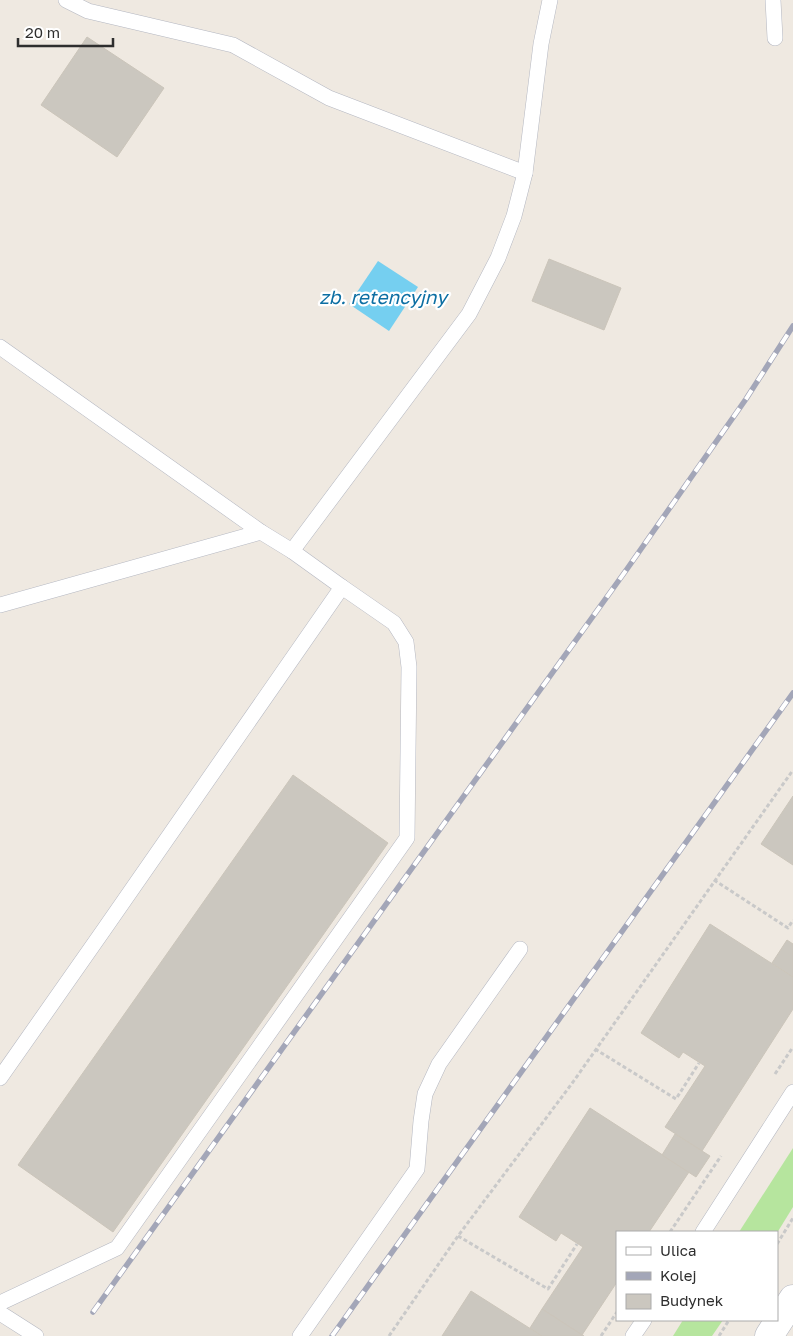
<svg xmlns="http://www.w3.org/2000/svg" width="793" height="1336" font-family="'Golos Text',sans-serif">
  <rect width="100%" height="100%" fill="#efe9e1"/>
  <!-- green -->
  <g fill="#b6e59e">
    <path d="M793,1148v59l-16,26 -38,-1z"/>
    <path d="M683,1320h40l-11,16h-39z"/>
  </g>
  <!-- water -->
  <path fill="#75cff0" d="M378,261l40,26 -29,44 -40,-27z"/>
  <!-- building -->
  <g fill="#cbc7bf" stroke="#cbc5ba">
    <path d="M87,37l77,51 -47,69 -76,-52z"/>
    <path d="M549,259l72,29 -17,42 -72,-29z"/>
    <path d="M293,775l95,68 -275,389 -95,-67z"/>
    <path d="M793,796v69l-32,-21z"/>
    <path d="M710,924l83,53v32l-91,142 -37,-24 40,-61 -22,-14 -4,6 -38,-25z"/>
    <path d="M787,940l6,4v33l-21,-14z"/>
    <path d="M590,1108l99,64 -40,60h-32v50l-35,53 -40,-26 41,-62 -22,-14 -5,8 -37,-24z"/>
    <path d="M675,1134l35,22 -14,21 -34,-22z"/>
    <path d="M471,1291l52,33 19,12h-100z"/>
    <path d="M542,1309l40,26 2,1h-42l-12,-8z"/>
  </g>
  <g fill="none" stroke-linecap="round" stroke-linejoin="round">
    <!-- lane casing -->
    <g stroke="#b4b7c1" stroke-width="16">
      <g id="lane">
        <path d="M66,0l22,11 145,34 96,53 196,75"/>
        <path d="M773,0l2,38"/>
        <path d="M0,347l261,185"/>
        <path d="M0,605l261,-73 31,19"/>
        <path d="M0,1078l103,-147 239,-344 -50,-36 177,-237 29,-56 16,-42 11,-43 16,-129 9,-44"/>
        <path d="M703,1232l90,-140"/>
        <path d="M0,1303l117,-55 290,-410 2,-171 -3,-25 -12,-19 -52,-36"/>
        <path d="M0,1313l36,23"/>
        <path d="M300,1336l117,-167 4,-48 4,-27 14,-30 81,-115"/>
        <path d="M633,1336l11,-16"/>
      </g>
    </g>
    <!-- street casing -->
    <g stroke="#b4b7c1" stroke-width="29">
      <path id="street" d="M769,1336l24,-37"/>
    </g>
    <!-- path -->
    <g stroke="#c9c9c9" stroke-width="3" stroke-dasharray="4 2.5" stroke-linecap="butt">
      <path d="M714,880l74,48 5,-8"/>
      <path d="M595,1049l81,50 23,-36"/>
      <path d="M775,1074l18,-27"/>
      <path d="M670,1232l51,-76"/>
      <path d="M458,1236l90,53 29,-45"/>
      <path d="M777,1244l16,-26"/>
      <path d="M389,1336l69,-100 115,-154 220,-312"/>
      <path d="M601,1336l16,-24"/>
      <path d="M719,1336l10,-16"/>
    </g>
    <!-- lane -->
    <use href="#lane" stroke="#fff" stroke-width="15"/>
    <!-- street -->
    <use href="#street" stroke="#fff" stroke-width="28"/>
    <!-- rail casing -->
    <g stroke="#a3a6b8" stroke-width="5.5">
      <g id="rail">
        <path d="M93,1312l534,-743 119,-170 47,-73"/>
        <path d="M332,1336l461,-643"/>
      </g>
    </g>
    <!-- rail -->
    <use href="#rail" stroke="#fff" stroke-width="4" stroke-dasharray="11" stroke-linecap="butt"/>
  </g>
  <g text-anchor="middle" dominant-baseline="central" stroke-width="4.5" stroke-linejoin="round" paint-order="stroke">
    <!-- water labels -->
    <g font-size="19" font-style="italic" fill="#0d6fa3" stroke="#fff">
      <text x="383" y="296">zb. retencyjny</text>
    </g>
  </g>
  <!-- legend -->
  <rect x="616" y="1231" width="162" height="90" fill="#ffffff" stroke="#ababab"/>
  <rect x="626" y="1247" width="25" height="8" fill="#ffffff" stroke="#ababab"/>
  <text x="660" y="1256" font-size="15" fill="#2e2e2e">Ulica</text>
  <rect x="626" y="1272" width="25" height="8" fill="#a3a6b8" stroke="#ababab"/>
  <text x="660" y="1281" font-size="15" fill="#2e2e2e">Kolej</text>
  <rect x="626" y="1294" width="25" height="15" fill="#cbc7bf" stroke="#ababab"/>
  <text x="660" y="1306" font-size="15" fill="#2e2e2e">Budynek</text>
  <!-- scale -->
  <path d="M18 38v8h95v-8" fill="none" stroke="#2e2e2e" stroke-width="2.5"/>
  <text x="25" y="38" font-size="15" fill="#2e2e2e" stroke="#ffffff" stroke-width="4" paint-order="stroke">20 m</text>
</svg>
